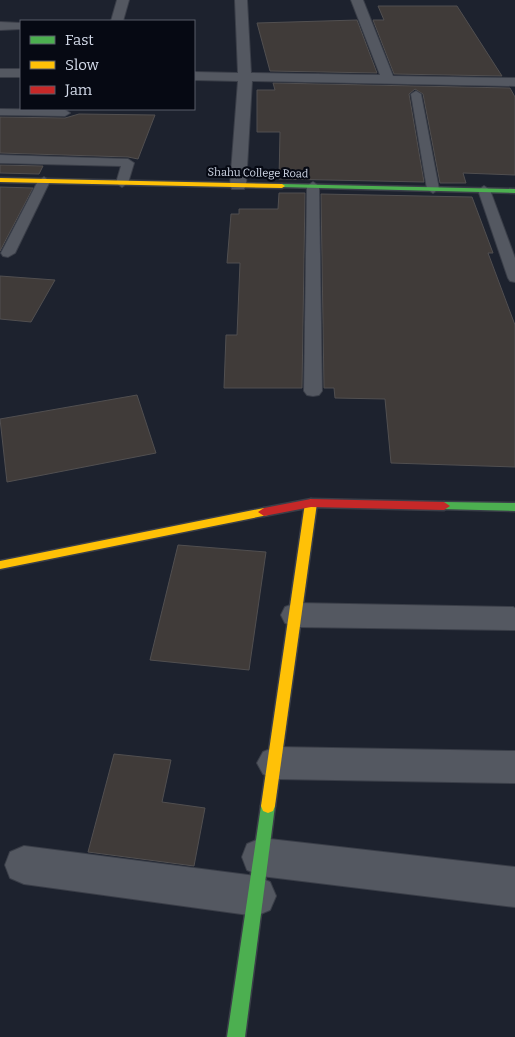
<svg xmlns="http://www.w3.org/2000/svg" width="515" height="1037" font-family="Bitter,serif">
  <rect width="100%" height="100%" fill="#1d222e"/>
  <!-- building -->
  <g fill="#403b39" stroke="#514f50">
    <path d="M378,6h79l45,70 -108,-2 -21,-54h11z"/>
    <path d="M357,20l20,53 -107,-2 -13,-48z"/>
    <path d="M273,83l237,5 5,9v78l-52,-2 3,10h-26l-17,-89 -8,-5 -6,5 15,88 -145,-3 1,-47h-23v-42h18z"/>
    <path d="M79,114l76,1 -17,44 -10,-2 -128,-4v-36l65,1z"/>
    <path d="M0,165l43,1 -4,8 -39,-1z"/>
    <path d="M0,187l33,1 -33,63z"/>
    <path d="M279,193h26l-3,195h-78l2,-53h11l3,-72h-13l4,-49h8v-5h39z"/>
    <path d="M321,194l151,3 21,56h-5l27,72v142l-124,-4 -6,-64 -50,-1 -1,-10h-10z"/>
    <path d="M0,276l55,4 -24,42 -31,-3z"/>
    <path d="M137,395l19,58 -149,29 -7,-63z"/>
    <path d="M178,545l88,7 -17,118 -99,-10z"/>
    <path d="M114,754l57,6 -9,42 43,6 -11,58 -106,-14z"/>
  </g>
  <g fill="none" stroke-linecap="round" stroke-linejoin="round">
    <!-- lane casing -->
    <g stroke="#3a3e48" stroke-width="2">
      <g id="lane">
        <path d="M416,91l5,3 18,95 -6,4 -6,-4 -16,-95z"/>
        <path d="M0,109l65,1 5,3 -5,3 -65,-1z"/>
        <path d="M0,155l128,4 6,4 -6,20 -6,4 -6,-4 5,-17 -121,-3z"/>
        <path d="M44,177l6,4 -35,72 -7,4 -5,-1 -2,-3 37,-72z"/>
        <path d="M313,182l6,4 3,205 -3,4 -6,1 -6,-1 -3,-4 3,-205z"/>
        <path d="M484,186l6,4 25,68v24l-5,-1 -2,-3 -30,-88z"/>
      </g>
    </g>
    <!-- street casing -->
    <g stroke="#3a3e48" stroke-width="2">
      <g id="street">
        <path d="M117,0h12l-6,21h-12z"/>
        <path d="M235,0h12l4,73 129,2 -29,-75h12l30,76 122,2v8l-263,-5 -6,104 -2,4h-12l-2,-4 8,-104 -44,-1v-8l44,1z"/>
        <path d="M0,22l21,1v6l-21,1z"/>
        <rect x="0" y="69" width="21" height="8"/>
        <path d="M296,603l217,4 2,1v22l-219,-3 -11,-4 -4,-8 4,-8z"/>
        <path d="M275,747l240,4v32l-240,-4 -12,-5 -6,-11 6,-11z"/>
        <path d="M261,838l254,29v40l-254,-31 -14,-6 -5,-13 5,-13z"/>
        <path d="M24,846l232,30 14,6 6,14 -6,14 -14,6 -232,-32 -14,-6 -5,-13 5,-13z"/>
      </g>
    </g>
    <!-- fast casing -->
    <g stroke="#3a3e48" stroke-width="3">
      <g id="fast">
        <path d="M282,184l233,5v4l-235,-6v-2z"/>
        <path d="M444,502l71,1v8l-75,-2 -2,-3z"/>
        <path d="M268,799l5,2 2,5 -30,231h-18l34,-231 2,-5z"/>
      </g>
    </g>
    <!-- slow casing -->
    <g stroke="#3a3e48" stroke-width="3">
      <g id="slow">
        <path d="M0,178l282,6 3,2 -3,2 -282,-6z"/>
        <path d="M311,499l6,4 -42,303 -2,5 -5,2 -5,-2 -2,-5 44,-303z"/>
        <path d="M264,508l4,1 2,3 -2,3 -268,54v-8z"/>
      </g>
    </g>
    <!-- jam casing -->
    <g stroke="#3a3e48" stroke-width="3">
      <path id="jam" d="M311,499l133,3 6,4 -6,4 -133,-3 -47,9 -6,-4 6,-4z"/>
    </g>
    <!-- lane -->
    <use href="#lane" fill="#545861" fill-rule="evenodd"/>
    <!-- street -->
    <use href="#street" fill="#545861" fill-rule="evenodd"/>
    <!-- fast -->
    <use href="#fast" fill="#4caf50" fill-rule="evenodd"/>
    <!-- slow -->
    <use href="#slow" fill="#ffc107" fill-rule="evenodd"/>
    <!-- jam -->
    <use href="#jam" fill="#c62828" fill-rule="evenodd"/>
  </g>
  <g text-anchor="middle" dominant-baseline="central" stroke-width="4.5" stroke-linejoin="round" paint-order="stroke">
    <!-- far-street labels -->
    <g font-size="11" fill="#d5dceb" stroke="#060913">
      <text transform="translate(258 173) rotate(1)">Shahu College Road</text>
    </g>
  </g>
  <!-- legend -->
  <rect x="20" y="20" width="175" height="90" fill="#060913" stroke="#595d69"/>
  <rect x="30" y="36" width="25" height="8" fill="#4caf50" stroke="#595d69"/>
  <text x="65" y="45" font-size="15" fill="#d5dceb">Fast</text>
  <rect x="30" y="61" width="25" height="8" fill="#ffc107" stroke="#595d69"/>
  <text x="65" y="70" font-size="15" fill="#d5dceb">Slow</text>
  <rect x="30" y="86" width="25" height="8" fill="#c62828" stroke="#595d69"/>
  <text x="65" y="95" font-size="15" fill="#d5dceb">Jam</text>
</svg>
